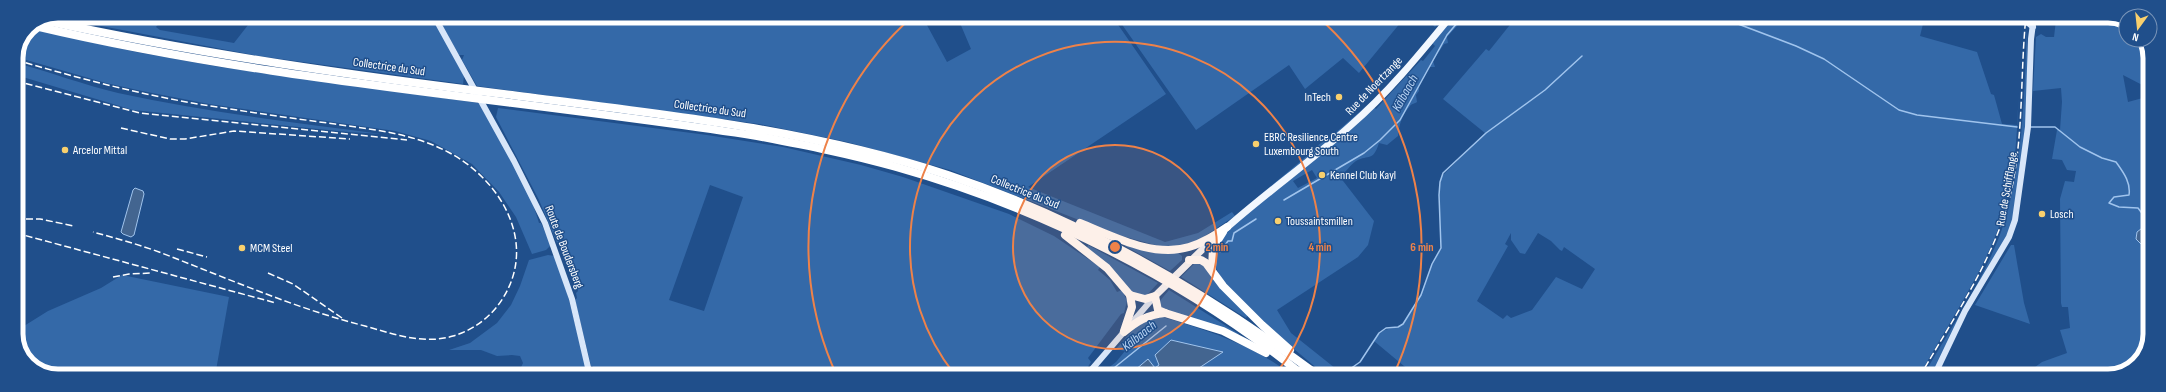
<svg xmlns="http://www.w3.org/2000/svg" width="2166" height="392" font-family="'Sofia Sans Condensed',sans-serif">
  <rect width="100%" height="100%" fill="#204f8b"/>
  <!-- green -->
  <g fill="#3469a8" fill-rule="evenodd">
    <path d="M58,16h107l-9,11 4,3 74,13 21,-27h177l32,60 -1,8 -204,-28 -205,-39z"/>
    <path d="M437,16h485l25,46 24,-13 -14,-33h155l54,78 -138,93 137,55 33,-9 34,-21 3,4 -44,29 -29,2 -47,-13 -165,-64 -103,-28 -88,-18 -282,-38 -15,-26 2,-5h-5z"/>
    <path d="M1116,16h290l-47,57 -16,-15 -38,31 -16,-24 -93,65z"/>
    <path d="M1423,16h22l-10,11z"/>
    <path d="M1454,16h12l-19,21 1,6 -4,1 -11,17 2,6h-6l-10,19v5l-3,4 1,7c-2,2 -5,1 -7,4 -8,9 -11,19 -12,30l-11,9 -8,-2c-6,19 -10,11 -23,18 -5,3 -11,12 -16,16l34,44 -6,24 -10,12 -81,53 14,23 54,43 -9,-3 -2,3h-8l-57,-48 -46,-47 -8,-15 -1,-10 6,-16 27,-34 61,-51c9,-9 14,-14 25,-20l39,-34v5l4,3 45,-49 2,1 12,-15 -3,-3zM1312,170l5,8 -19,10 -5,-7z"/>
    <path d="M1517,16h408l-5,20 57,16 14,42 3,1 8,29 15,1 2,-32c-2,36 -3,73 -12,109 -17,62 -57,118 -88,174h-503l-42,-35c11,-18 16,-8 29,-17l18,-29 11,-31 9,-16 -2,-53 2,-18 44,-44 -42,-34 43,-50 3,2zM1511,233v7l9,13 5,1 13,-21 13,8 9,9 2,1 2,-4 31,22 -13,20 -26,-12 -24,33 -21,8 -4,-3 -4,4 -26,-18 31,-55 -3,-2z"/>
    <path d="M2061,16h53l12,6v18h18l6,12v37l-27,-14 5,27 22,-6v121l-6,-1 2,9 -9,7 4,12h9v96l-14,26 -27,10h-86l19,-14 25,-9 -7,-23 10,-2 -2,-21h-6l-1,-4 -1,-104 5,-18 9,1 2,-11 -9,-1 -5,-10 -10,-1 5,-29h3l2,-28 -1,-14 -28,3 3,-54 5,-3 5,3h8l2,-17h4z"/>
    <path d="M28,28l108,24 84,15 259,36c21,38 49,80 60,120h2l10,22 -5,5 -14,4 -16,-37 -17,-25 -27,-28 -41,-23 -36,-10 -186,-27 -67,-13 -36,-8 -90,-26z"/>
    <path d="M2027,28l1,99 -16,102 -47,82 -31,65h-11c28,-49 63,-98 81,-153 20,-63 20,-129 23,-195z"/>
    <path d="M16,63c34,9 68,22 102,30 86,19 175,29 263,41l-33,-2 -215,-22 -117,-35z"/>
    <path d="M498,108l209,27 76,12 78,18 42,12 106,37 45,22 46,31 -2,3 12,10 7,12 5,-2 5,11 -3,12 -3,1 -33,44 3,4 -9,14h-487l-2,-2v-8h-2l-16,-66 2,-2 -1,-5 2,-2 -17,-50 -4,2 -18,-43 -43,-83zM710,185l33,12 -39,114 -35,-11z"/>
    <path d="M1127,243l51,10 4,3v4l-12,11 -45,-25z"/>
    <path d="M1088,245l70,38 -11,12h-12l-48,-47z"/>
    <path d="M2011,245h3l10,58 6,21 -55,-19z"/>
    <path d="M548,255l7,1 11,32 22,88h-71l6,-13 -3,-7 -8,-1 -15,1 -16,-6h-32l21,-7 27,-20 14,-18 9,-19 9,-26z"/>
    <path d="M1195,263l8,2 45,50 -2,3 -65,-41z"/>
    <path d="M122,275l107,22 -14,79h-163l-24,-12 -12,-24v-9l32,-20 53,-23z"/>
    <path d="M1169,290l70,44 -1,2 -73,-25 -7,-8z"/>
    <path d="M1162,317c46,13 93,29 131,59h-195l18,-14 9,-11 -9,-2 24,-27z"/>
  </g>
  <!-- water -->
  <g fill="#436590" stroke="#a0c4ed">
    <path d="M135,188l8,3 1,3 -10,41 -3,2 -8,-3 -2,-2 12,-42z"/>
    <path d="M2144,216l6,1v27h-9l-5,-5 1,-7 9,-7z"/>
    <path d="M1171,340l52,12 -36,24h-59l20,-17 7,9 4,-3 -4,-10z"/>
  </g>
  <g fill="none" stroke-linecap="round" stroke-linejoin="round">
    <!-- stream -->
    <g stroke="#a0c4ed" stroke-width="1.5">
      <path d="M1717,16l79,30 28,13 75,51 18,5 100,12"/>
      <path d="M2031,127h24l25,20 22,11 14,4c7,10 15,20 13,33l-15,2 -5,6 10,4 19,1 6,8"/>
      <path d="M1284,200l80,-47 16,-13 20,-20 47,-85 16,-19"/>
      <path d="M1220,252l8,-11h4l2,-8 22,-14"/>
      <path d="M1104,376l62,-50"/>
      <path d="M1340,376l20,-14 19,-29 7,-5 12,-1 5,-3 18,-29 11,-31 9,-16 -2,-53 1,-13 3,-9 43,-40 59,-43 37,-34"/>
    </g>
    <!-- secondary -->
    <g stroke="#d8e6f9" stroke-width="6">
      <path d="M434,16l80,145 31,62 27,76 18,77"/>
      <path d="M2019,16l14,11"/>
      <path d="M1086,376l68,-79"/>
      <path d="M1934,376l31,-65 44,-74 6,-17 13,-93 3,-88 3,-23"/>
    </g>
    <!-- primary -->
    <g stroke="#f2f7fe" stroke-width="7">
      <path d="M1223,231c41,-37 86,-68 127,-105 38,-33 69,-71 101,-110"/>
      <path d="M1155,296l60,-59"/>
    </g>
    <!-- highway -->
    <g stroke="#fff" stroke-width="8">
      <path d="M47,21c153,33 309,55 465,74 146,19 294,33 436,80 135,45 257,116 371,201"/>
      <path d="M35,26c237,56 482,73 722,110 47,9 94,18 139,31 146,41 290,113 408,209"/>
      <path d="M1080,223c33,13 73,35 109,24 14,-4 26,-12 38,-20"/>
      <path d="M1065,235l42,33 23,27 15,4 10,-3 3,14 7,3 58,18 43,22"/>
      <path d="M1189,260h12l5,3 17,23 39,39 28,25"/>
      <path d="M1212,268l1,-20 10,-16"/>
      <path d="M1124,331l8,-24 -2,-12"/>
      <path d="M1124,332c13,-11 23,-17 41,-19"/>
    </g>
    <!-- rail -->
    <g stroke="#fff" stroke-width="1.5" stroke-dasharray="7 3" stroke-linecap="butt">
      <path d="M16,60c69,20 137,38 208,48 37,6 74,11 111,16 39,6 77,9 113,28 52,27 90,90 55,146 -11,18 -29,32 -50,38 -30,9 -59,-2 -88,-10 -71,-18 -138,-48 -206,-74 -22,-8 -44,-14 -66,-20"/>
      <path d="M16,81l124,32 267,27"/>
      <path d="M121,128l49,11h15l49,-8 116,8"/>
      <path d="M16,219h24l34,7"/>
      <path d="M16,233l260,70"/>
      <path d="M177,249l30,8"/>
      <path d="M268,273l25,11 49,34"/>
      <path d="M113,277l16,-3 23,-1"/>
      <path d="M1920,376c34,-59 75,-118 91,-184 13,-58 9,-118 15,-176"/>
    </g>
  </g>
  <!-- distance rings -->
  <circle cx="1115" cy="247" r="102" fill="#ee8249" fill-opacity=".12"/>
  <g fill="none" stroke="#ee8249" stroke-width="2">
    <circle cx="1115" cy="247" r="102"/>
    <path d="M955 375A205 205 0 1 1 1275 375"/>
    <path d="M836 374A307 307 0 0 1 912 17M1318 17A307 307 0 0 1 1394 374"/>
  </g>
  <!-- markers -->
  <g fill="#f9d06d" stroke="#204f8b" stroke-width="1.5">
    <circle cx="1339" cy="97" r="4"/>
    <circle cx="1256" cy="144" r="4"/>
    <circle cx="65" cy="150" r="4"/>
    <circle cx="1322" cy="175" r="4"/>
    <circle cx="2042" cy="214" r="4"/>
    <circle cx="1278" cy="221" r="4"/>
    <circle cx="242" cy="248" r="4"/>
  </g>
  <g text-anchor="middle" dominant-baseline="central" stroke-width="3" stroke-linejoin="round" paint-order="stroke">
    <!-- street labels -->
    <g font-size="12" fill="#fff" stroke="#204f8b">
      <text transform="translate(389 67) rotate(8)">Collectrice du Sud</text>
      <text transform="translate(1374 86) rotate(-46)">Rue de Noertzange</text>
      <text transform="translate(710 109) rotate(8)">Collectrice du Sud</text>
      <text transform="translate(2007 189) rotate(-80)">Rue de Schifflange</text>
      <text transform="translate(1025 192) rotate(22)">Collectrice du Sud</text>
      <text transform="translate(564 247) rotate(69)">Route de Boudersberg</text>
    </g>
    <!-- poi labels -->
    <g font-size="12" fill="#fff" stroke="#204f8b" text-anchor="start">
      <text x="1331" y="97" text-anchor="end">InTech</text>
      <text x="1264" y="137">EBRC Resilience Centre<tspan x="1264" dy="14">Luxembourg South</tspan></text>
      <text x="73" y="150">Arcelor Mittal</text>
      <text x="1330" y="175">Kennel Club Kayl</text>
      <text x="2050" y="214">Losch</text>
      <text x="1286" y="221">Toussaintsmillen</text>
      <text x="250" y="248">MCM Steel</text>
    </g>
    <!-- water labels -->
    <g font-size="13" font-style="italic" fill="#b8d3f3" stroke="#204f8b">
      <text transform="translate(1405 93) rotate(-61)">Kälbaach</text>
      <text transform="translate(1139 336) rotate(-39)">Kälbaach</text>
    </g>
  </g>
  <!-- crop -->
  <path d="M0 0H2166V392H0ZM58 23H2108A35 35 0 0 1 2143 58V334A35 35 0 0 1 2108 369H58A35 35 0 0 1 23 334V58A35 35 0 0 1 58 23Z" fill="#204f8b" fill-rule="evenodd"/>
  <path fill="none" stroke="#fff" stroke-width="5" d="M58 23H2108A35 35 0 0 1 2143 58V334A35 35 0 0 1 2108 369H58A35 35 0 0 1 23 334V58A35 35 0 0 1 58 23Z"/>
  <circle cx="1115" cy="247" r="6" fill="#ee8249" stroke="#204f8b" stroke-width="2"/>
  <g font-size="12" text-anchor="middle" font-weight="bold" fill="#ee8249" stroke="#204f8b" stroke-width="3" stroke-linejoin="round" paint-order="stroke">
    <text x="1217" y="251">2 min</text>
    <text x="1320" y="251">4 min</text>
    <text x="1422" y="251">6 min</text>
  </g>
  <!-- north arrow -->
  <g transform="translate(2138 28) rotate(195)"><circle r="19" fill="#204f8b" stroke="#7995b9"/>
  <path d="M0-3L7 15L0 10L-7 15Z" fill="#f9d06d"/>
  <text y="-6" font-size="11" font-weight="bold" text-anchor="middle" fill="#ffffff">N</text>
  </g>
</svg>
